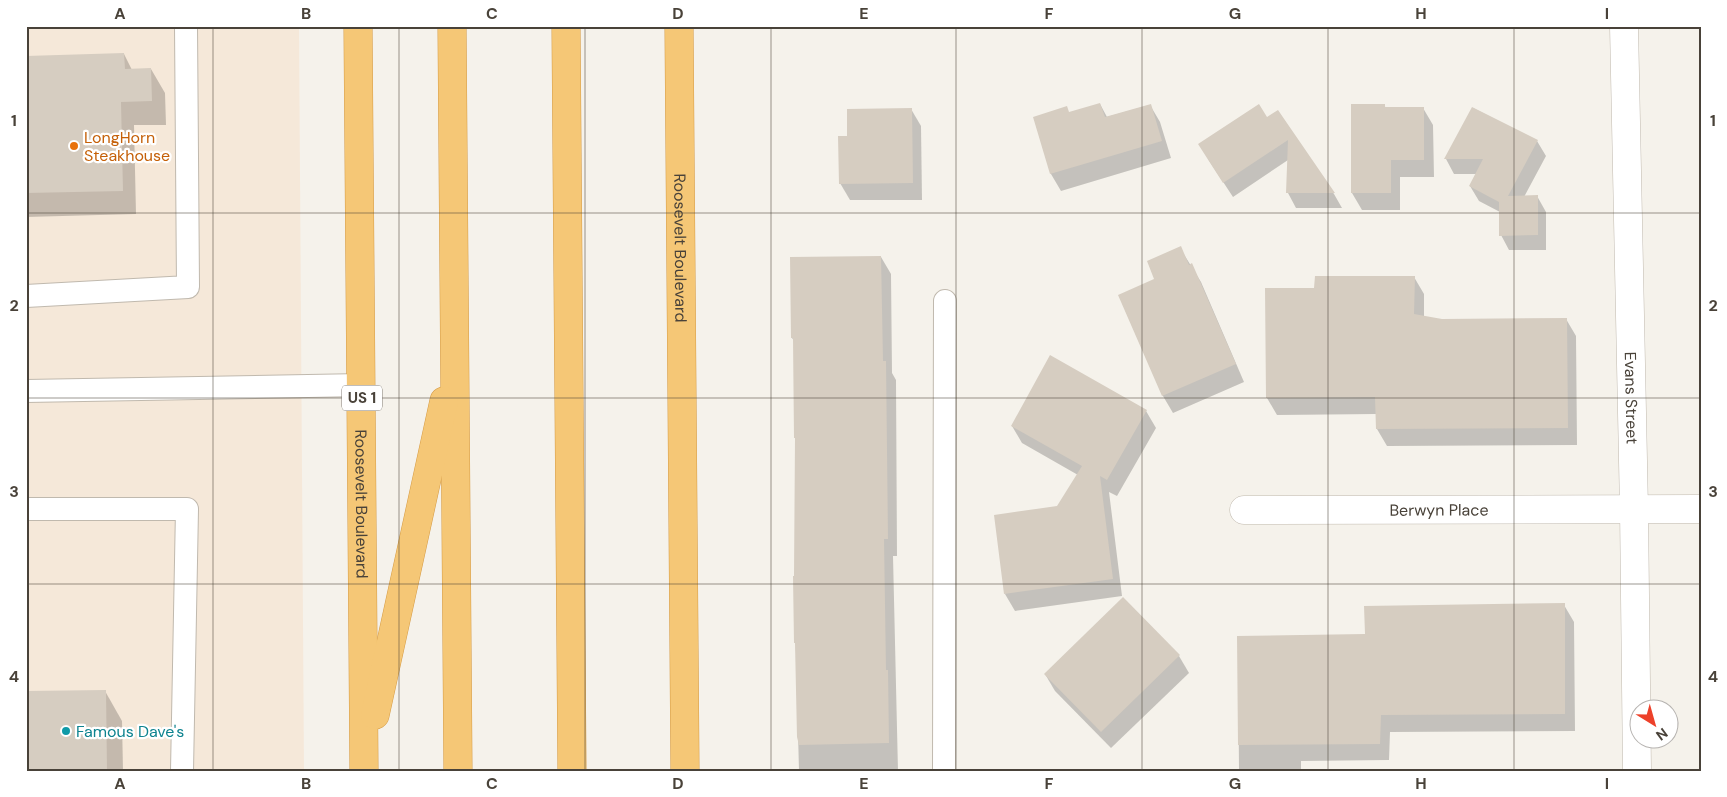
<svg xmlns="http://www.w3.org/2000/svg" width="1727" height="797" font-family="'DM Sans',sans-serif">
  <rect width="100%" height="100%" fill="#f5f2eb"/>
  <!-- commercial -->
  <path fill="#f5e8d9" d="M26,26h273l5,745h-278z"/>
  <!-- shadow -->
  <g fill="#0003">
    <path d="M124,54l8,16 19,-1 14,24 1,32h-32l2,89 -110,3v-160z"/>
    <path d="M1100,104l7,13 43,-12 10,17 11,36 -110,33 -10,-17 -17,-56 36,-4z"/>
    <path d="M1384,105l2,3h37l10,17 1,52h-34v33h-38l-10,-17z"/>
    <path d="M1473,108l64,33 9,15 -22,41 13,-1 9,16v38h-37l-8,-15 -1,-23 -21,-11 -9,-15 7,-12h-23l-8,-15z"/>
    <path d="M911,109l10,17 1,74h-72l-10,-17 9,-46z"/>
    <path d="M1278,111l56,83 8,14h-46l-8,-15v-33l-55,37 -25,-38z"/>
    <path d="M1180,248l21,34 43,100 -71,31 -10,-17 -43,-100 36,-16z"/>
    <path d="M881,257l10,17 1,99 4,7 1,176h-4l5,215h-99l-5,-194h2l-1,-235 -3,-4z"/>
    <path d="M1414,277l10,17v23l18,4 124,-2 10,17 1,109 -190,1 -10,-17v-15l-100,1 -10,-17 -1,-109h50z"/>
    <path d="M1146,411l10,17 -39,68 -8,-4 13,104 -107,15 -10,-17 73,-119 -56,-32 -10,-17z"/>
    <path d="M1564,605l10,17 1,109 -185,1 -1,28 -88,1v10h-62l-1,-133 128,-3z"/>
    <path d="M1179,656l10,17 -78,75 -56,-57 -10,-17z"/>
    <path d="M105,691l17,30 1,50h-97z"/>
  </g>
  <!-- building -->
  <g fill="#d6cdc1">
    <path d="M124,53l1,16 26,-1 1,33 -31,1 2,89 -97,2v-137z"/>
    <path d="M1100,103l5,14 46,-13 11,37 -112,33 -17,-57 34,-11 2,6z"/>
    <path d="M1259,104l8,13 11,-7 57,83h-49l2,-53 -65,43 -25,-39z"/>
    <path d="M1351,104h34v3h39v53h-33v33h-40z"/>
    <path d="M1472,107l66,33 -30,56 30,-1v40l-39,1v-34l-30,-16 14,-27h-39z"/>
    <path d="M912,108l1,75 -74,1 -1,-48h9v-27z"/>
    <path d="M1181,246l8,19 3,-2 44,101 -74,32 -44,-101 36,-16 -7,-18z"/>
    <path d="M881,256l2,105h3l2,178h-4l2,131h2l1,73 -90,2 -2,-8 -2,-94h-1l-1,-67h1l1,-138h-1l-1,-100h-2l-1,-81z"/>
    <path d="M1315,276h100l-1,38 28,5 125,-1 1,110 -192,1 -1,-32 -109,1 -1,-110h49z"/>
    <path d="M1050,355l97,55 -40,70 -7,-4 13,103 -109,15 -10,-79 63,-9 25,-40 -71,-40z"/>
    <path d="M1123,597l57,58 -79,77 -57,-58z"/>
    <path d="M1565,603v111l-184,1 -1,29 -142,1 -1,-109 128,-2 -1,-28z"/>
    <path d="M106,690l1,81h-81v-80z"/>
  </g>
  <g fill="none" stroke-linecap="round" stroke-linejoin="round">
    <!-- lane casing -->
    <g stroke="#c0b9ae" stroke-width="24">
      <g id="lane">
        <path d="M26,296l162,-9 -2,-261"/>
        <path d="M26,391l336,-6"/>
        <path d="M26,509h161l-5,262"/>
        <path d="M944,771l1,-470"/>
      </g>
    </g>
    <!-- street casing -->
    <g stroke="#c0b9ae" stroke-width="29">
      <g id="street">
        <path id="s1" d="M1624,26l10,483 3,262"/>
        <path id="s2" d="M1244,510l457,-1"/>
      </g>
    </g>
    <!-- highway casing -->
    <g stroke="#d59b45" stroke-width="29">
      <g id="highway">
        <path id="s3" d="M358,26l6,745"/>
        <path d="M452,26l6,745"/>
        <path d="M566,26l6,745"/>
        <path id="s4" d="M679,26l6,745"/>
        <path d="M375,715l69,-314"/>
      </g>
    </g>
    <!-- lane -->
    <use href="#lane" stroke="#fff" stroke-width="22"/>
    <!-- street -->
    <use href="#street" stroke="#fff" stroke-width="28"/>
    <!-- highway -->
    <use href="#highway" stroke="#f5c776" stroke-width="28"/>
  </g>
  <!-- grid -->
  <path fill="none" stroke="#494239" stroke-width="1" stroke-opacity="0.55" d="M213,26v745M399,26v745M585,26v745M771,26v745M956,26v745M1142,26v745M1328,26v745M1514,26v745M26,213h1675M26,398h1675M26,584h1675"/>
  <!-- markers -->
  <circle fill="#e8710a" stroke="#fff" stroke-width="2" cx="74" cy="146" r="5"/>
  <circle fill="#0f9aa8" stroke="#fff" stroke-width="2" cx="66" cy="731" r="5"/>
  <g text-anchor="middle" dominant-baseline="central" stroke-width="4.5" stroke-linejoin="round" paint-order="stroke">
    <!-- shield labels -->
    <rect fill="#fff" stroke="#807b74" stroke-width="1" x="342" y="385.5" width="40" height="25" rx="4"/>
    <g font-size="15" font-weight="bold" fill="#494239">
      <text x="362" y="398">US 1</text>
    </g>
    <!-- food labels -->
    <g font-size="16" fill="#c56008" stroke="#fff" text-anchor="start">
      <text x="84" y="137">LongHorn<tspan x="84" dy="18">Steakhouse</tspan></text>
    </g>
    <!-- street labels -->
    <g font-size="16" fill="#494239" stroke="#fff">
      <text stroke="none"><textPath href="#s4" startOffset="222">Roosevelt Boulevard</textPath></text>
      <text stroke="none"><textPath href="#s1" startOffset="372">Evans Street</textPath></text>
      <text stroke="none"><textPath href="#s3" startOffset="478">Roosevelt Boulevard</textPath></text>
      <text stroke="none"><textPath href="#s2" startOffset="195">Berwyn Place</textPath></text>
    </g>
    <!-- culture labels -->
    <g font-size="16" fill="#0d838f" stroke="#fff" text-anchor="start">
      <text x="76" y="731">Famous Dave's</text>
    </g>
  </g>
  <!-- border -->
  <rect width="1727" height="797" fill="none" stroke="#ffffff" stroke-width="55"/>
  <!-- north arrow -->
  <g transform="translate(1654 724) rotate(143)"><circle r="24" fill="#ffffff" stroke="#b6b3b0"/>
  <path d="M0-4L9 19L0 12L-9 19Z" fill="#ed412a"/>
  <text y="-8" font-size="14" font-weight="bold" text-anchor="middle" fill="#494239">N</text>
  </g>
  <rect x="28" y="28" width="1672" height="742" fill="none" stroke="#494239" stroke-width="2"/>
  <g font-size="16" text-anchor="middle" font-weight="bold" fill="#494239">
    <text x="120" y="19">A</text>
    <text x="306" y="19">B</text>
    <text x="492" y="19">C</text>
    <text x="678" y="19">D</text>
    <text x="864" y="19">E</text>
    <text x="1049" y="19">F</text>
    <text x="1235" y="19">G</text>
    <text x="1421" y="19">H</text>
    <text x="1607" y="19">I</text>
    <text x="14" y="126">1</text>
    <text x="1713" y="126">1</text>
    <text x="14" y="311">2</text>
    <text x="1713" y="311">2</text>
    <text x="14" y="497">3</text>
    <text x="1713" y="497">3</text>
    <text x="14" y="682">4</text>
    <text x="1713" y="682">4</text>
    <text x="120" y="789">A</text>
    <text x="306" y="789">B</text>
    <text x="492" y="789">C</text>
    <text x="678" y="789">D</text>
    <text x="864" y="789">E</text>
    <text x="1049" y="789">F</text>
    <text x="1235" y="789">G</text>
    <text x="1421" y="789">H</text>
    <text x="1607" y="789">I</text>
  </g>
</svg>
